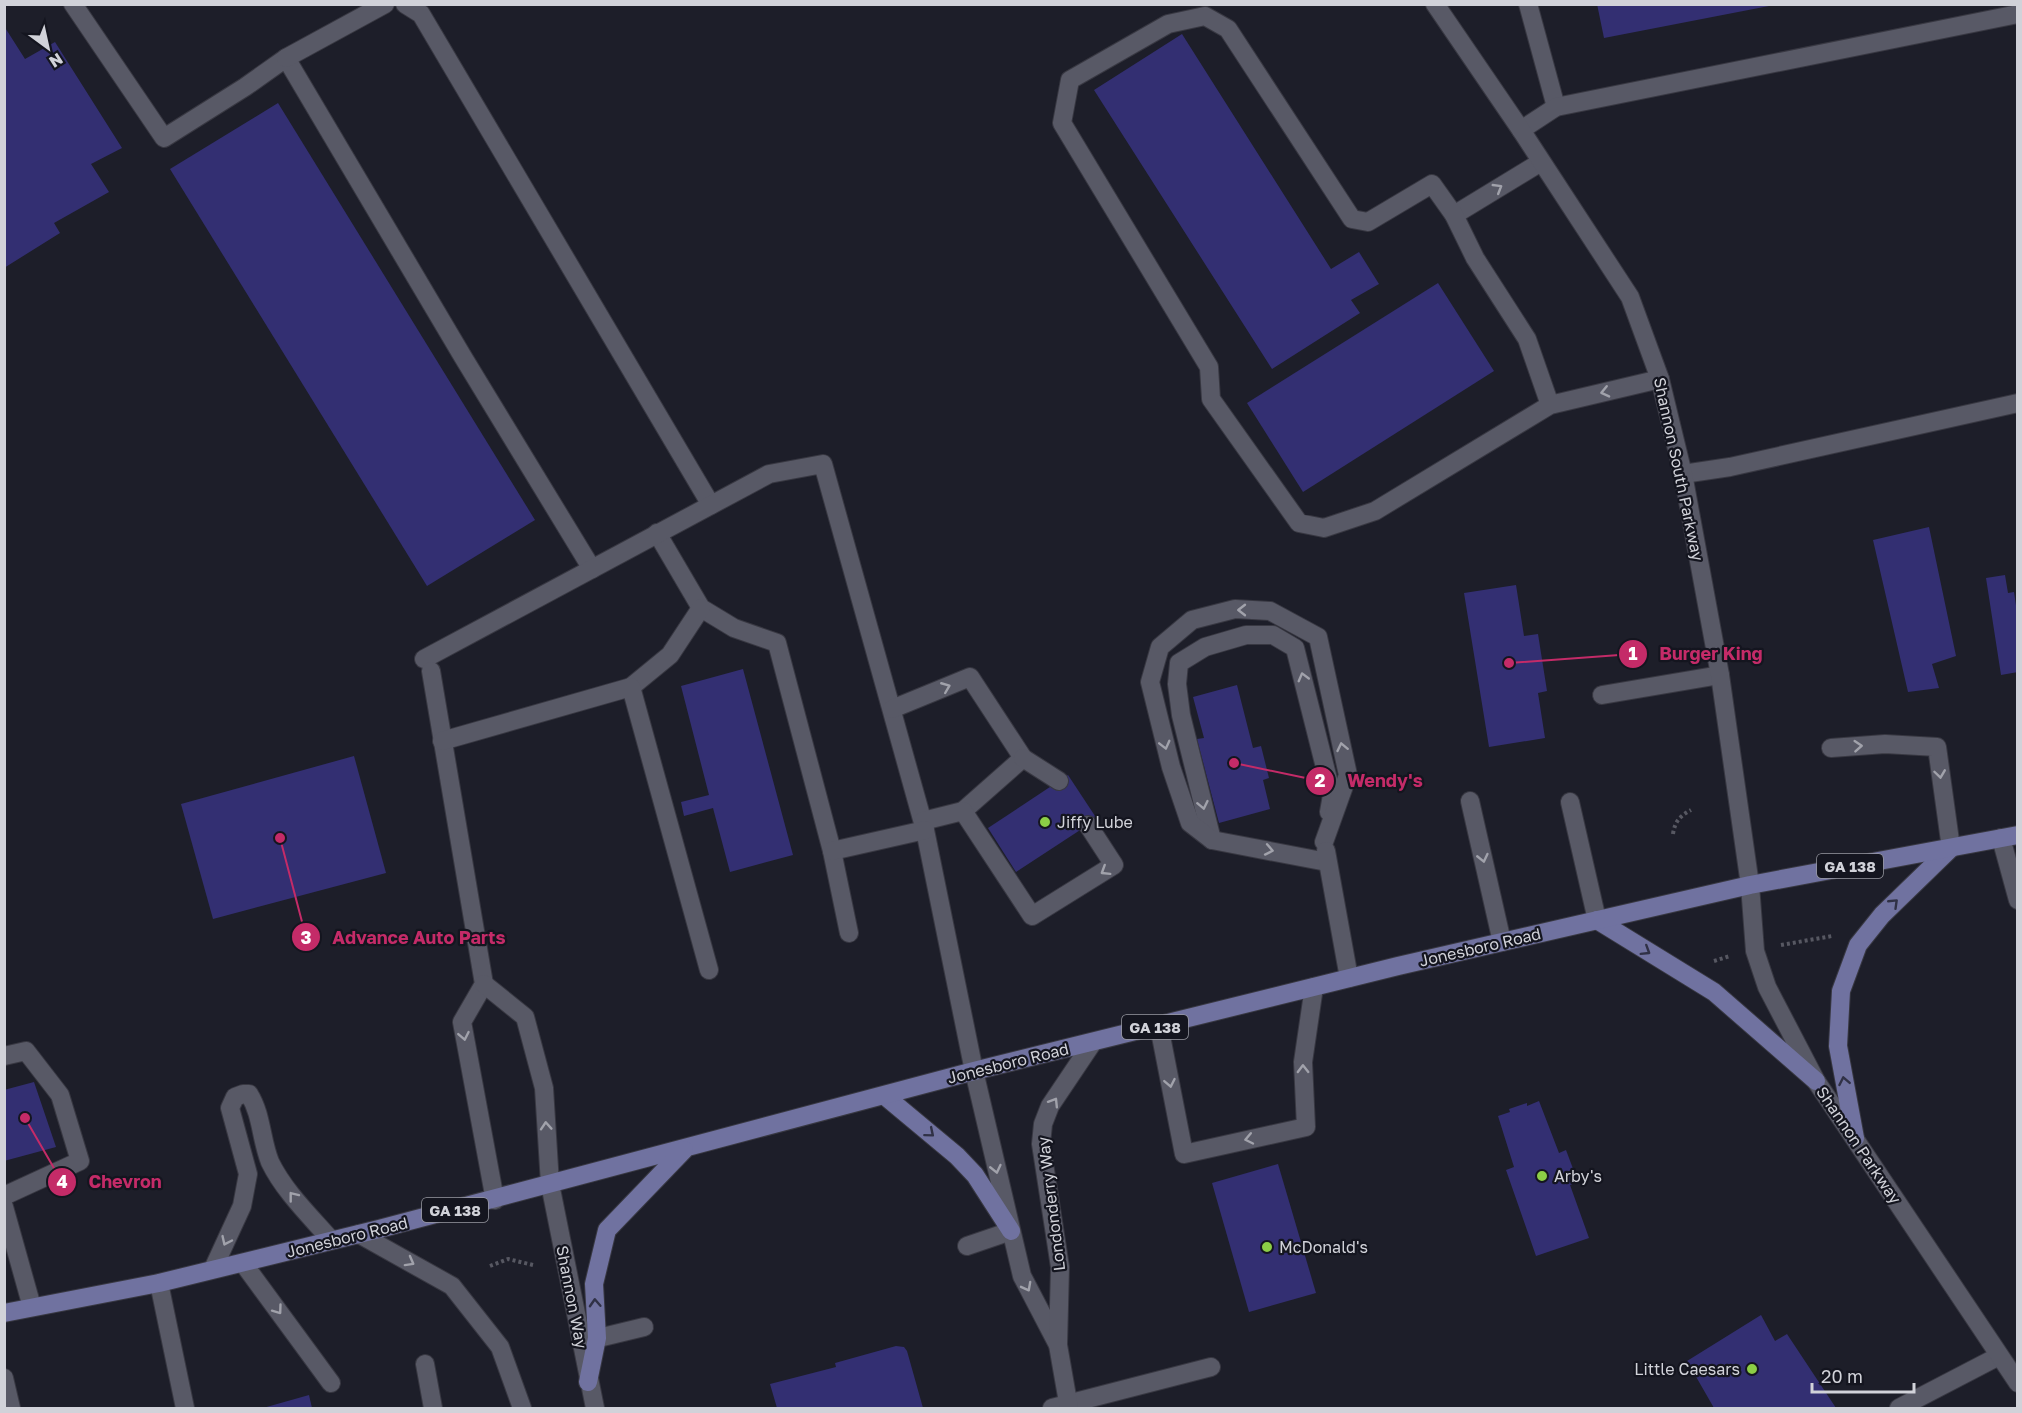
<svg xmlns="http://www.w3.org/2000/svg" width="2022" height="1413" font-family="'Golos Text',sans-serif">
  <rect width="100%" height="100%" fill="#1d1e29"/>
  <!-- building -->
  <g fill="#332f72">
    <path d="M1597,4h172v2l-165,32z"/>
    <path d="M4,26l21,33 30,-17 67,106 -31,16 18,28 -55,31 6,10 -56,35z"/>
    <path d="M1182,34l149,235 28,-17 20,32 -28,16 9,13 -88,56 -178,-279z"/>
    <path d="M278,103l257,417 -108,66 -257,-417z"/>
    <path d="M1438,283l56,88 -191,121 -56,-89z"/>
    <path d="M1929,527l27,129 -24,8 7,24 -31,4 -35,-152z"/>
    <path d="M2005,575l3,18 6,-1 4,27v53l-17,3 -15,-97z"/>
    <path d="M1516,585l8,51 14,-2 9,57 -9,2 7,45 -56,9 -25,-154z"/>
    <path d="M743,669l50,186 -63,17 -17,-64 -29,8 -3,-14 28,-7 -28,-109z"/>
    <path d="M1237,685l16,63 8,-2 8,32 -6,2 7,29 -51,14 -22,-84 7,-1 -11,-41z"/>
    <path d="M354,756l32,117 -173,46 -32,-115z"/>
    <path d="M1068,775l29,44 -81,53 -28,-44z"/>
    <path d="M34,1082l22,65 -52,14v-71z"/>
    <path d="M1539,1101l20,52 7,-3 12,32 -8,3 19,53 -53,18 -30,-86 8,-3 -16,-51 12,-4 -1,-3 18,-6v3z"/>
    <path d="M1278,1164l38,129 -67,19 -37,-129z"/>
    <path d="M1761,1315l14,26 12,-7 49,74h-122l-27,-47z"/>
    <path d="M896,1346l8,1 3,4 16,57h-146l-7,-24 66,-17 -1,-4z"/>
    <path d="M309,1395l3,13h-49z"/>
  </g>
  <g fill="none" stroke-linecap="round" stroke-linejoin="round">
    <!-- lane casing -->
    <g stroke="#383842" stroke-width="20">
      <g id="lane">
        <path d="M73,4l91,134 81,-51 41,-29 177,299 129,212"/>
        <path d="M405,4l16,10 290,491"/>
        <path d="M1528,4l28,103"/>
        <path d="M286,58l99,-54"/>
        <path d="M1521,130l35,-23 462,-93"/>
        <path d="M1454,215l87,-53"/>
        <path d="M1550,405l-23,-66 -52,-81 -21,-43 -22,-31 -64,38 -16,-3 -124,-190 -23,-13 -37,8 -98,56 -8,43 147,244 2,32 88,124 25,5 51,-17 175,-106 110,-26"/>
        <path d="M1683,474l47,-7 288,-64"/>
        <path d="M657,533l44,75 33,20 43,15 55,208 17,82"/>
        <path d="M424,659l345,-185 54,-10 102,366 49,241"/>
        <path d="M431,671l53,313 -22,38 33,178"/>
        <path d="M631,687l39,-32 31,-47"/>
        <path d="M1602,695l118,-20"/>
        <path d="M892,709l78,-32 53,81 -60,53"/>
        <path d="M442,741l189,-54 78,283"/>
        <path d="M1831,748l54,-4 52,3 14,101"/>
        <path d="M1023,758l36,23"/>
        <path d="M1470,801l32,141"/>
        <path d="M1570,802l27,118"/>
        <path d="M923,821l40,-10 69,105 82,-51 -26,-40"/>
        <path d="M2001,838l17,62"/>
        <path d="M1212,840l-31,-125 -4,-31 2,-21 26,-16 41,-12h27l22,13 37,147 -3,17"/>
        <path d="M1324,842l24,-67 -30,-138 -48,-26 -35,-2 -43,11 -32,27 -10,35 21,85 19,56 22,17 115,22"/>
        <path d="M832,851l93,-21"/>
        <path d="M1326,851l23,127"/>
        <path d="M484,984l41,33 19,71 6,96"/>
        <path d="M1159,1026l25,128 122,-27 -3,-65 11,-75"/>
        <path d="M4,1056l22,-5 34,44 20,66 -76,35"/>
        <path d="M4,1207l28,100"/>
        <path d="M967,1246l44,-15"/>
        <path d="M243,1263l88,120"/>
        <path d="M213,1269l29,-63 6,-32 -18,-66 5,-11 8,-3h6c13,21 12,46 21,68 14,29 40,54 61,78"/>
        <path d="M159,1283l26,125"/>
        <path d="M582,1342l62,-15"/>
        <path d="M425,1364l8,44"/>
        <path d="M4,1378l7,30"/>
        <path d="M1052,1408l159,-41"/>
        <path d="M1899,1408l100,-52"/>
      </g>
    </g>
    <!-- street casing -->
    <g stroke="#383842" stroke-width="20">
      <g id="street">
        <path d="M1435,4l86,126 109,167 30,82 23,95 37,201 30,210"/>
        <path d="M974,1071l48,205 35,67"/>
        <path d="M550,1184l45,224"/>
        <path d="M359,1234l93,52 48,61 22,61"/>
        <path d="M1069,1408l-11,-63 2,-78 -19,-123 2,-20 7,-18 43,-64"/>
      </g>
    </g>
    <!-- secondary casing -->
    <g stroke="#383842" stroke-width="20">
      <path id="secondary" d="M1750,885l5,66 12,36 49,94 202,302"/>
    </g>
    <!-- primary casing -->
    <g stroke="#383842" stroke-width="20">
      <g id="primary">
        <path d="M1597,920l117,72 102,89"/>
        <path d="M885,1096l72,60 18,19 36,56"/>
        <path d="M1855,1138l-17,-92 3,-55 17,-46 24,-30 69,-67"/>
        <path d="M4,1313l155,-30 220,-54 595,-158 424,-105 352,-81 268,-50"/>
        <path d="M588,1382l9,-44 -3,-54 13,-54 77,-80"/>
      </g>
    </g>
    <!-- path -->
    <g stroke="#575862" stroke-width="4" stroke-dasharray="3 3" stroke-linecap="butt">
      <path d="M1673,834c2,-13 7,-18 18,-24"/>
      <path d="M1781,945l51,-9"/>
      <path d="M1714,961l16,-5"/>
      <path d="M490,1266l18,-7 25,6"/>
    </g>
    <!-- lane -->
    <use href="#lane" stroke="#585966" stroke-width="18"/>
    <!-- street -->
    <use href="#street" stroke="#585966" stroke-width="18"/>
    <!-- secondary -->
    <use href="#secondary" stroke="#585966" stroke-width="18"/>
    <!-- primary -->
    <use href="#primary" stroke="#7072a0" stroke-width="18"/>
  </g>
  <!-- one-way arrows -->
  <defs><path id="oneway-chevron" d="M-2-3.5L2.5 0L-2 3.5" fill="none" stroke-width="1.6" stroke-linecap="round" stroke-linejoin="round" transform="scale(1.5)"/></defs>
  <g stroke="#a1a2ab">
    <use href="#oneway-chevron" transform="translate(1498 188) rotate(-31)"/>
    <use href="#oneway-chevron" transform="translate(1605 392) rotate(167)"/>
    <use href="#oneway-chevron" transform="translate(1242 610) rotate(-180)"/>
    <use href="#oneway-chevron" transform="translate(1303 677) rotate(-105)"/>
    <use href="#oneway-chevron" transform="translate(946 687) rotate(-22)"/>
    <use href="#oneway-chevron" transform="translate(1165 745) rotate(76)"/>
    <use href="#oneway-chevron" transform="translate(1858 746) rotate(-4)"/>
    <use href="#oneway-chevron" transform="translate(1342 747) rotate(-102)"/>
    <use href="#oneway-chevron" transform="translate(1940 774) rotate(82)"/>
    <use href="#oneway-chevron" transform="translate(1203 805) rotate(78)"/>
    <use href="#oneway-chevron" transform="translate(1269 850) rotate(11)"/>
    <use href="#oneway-chevron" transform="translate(1483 858) rotate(77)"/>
    <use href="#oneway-chevron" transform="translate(1105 871) rotate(148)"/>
    <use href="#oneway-chevron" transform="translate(464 1036) rotate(79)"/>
    <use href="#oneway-chevron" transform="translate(1303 1069) rotate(-91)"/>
    <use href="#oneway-chevron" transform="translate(1170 1083) rotate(79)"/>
    <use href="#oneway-chevron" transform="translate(1054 1102) rotate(-58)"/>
    <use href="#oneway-chevron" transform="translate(546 1126) rotate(-94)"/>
    <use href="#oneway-chevron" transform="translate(1249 1139) rotate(168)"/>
    <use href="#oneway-chevron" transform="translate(996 1169) rotate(77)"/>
    <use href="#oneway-chevron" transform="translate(293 1196) rotate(-128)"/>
    <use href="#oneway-chevron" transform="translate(226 1241) rotate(115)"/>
    <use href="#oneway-chevron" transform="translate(410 1262) rotate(29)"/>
    <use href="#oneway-chevron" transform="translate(1027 1287) rotate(62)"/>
    <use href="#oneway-chevron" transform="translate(278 1310) rotate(54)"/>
  </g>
  <g stroke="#303146">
    <use href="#oneway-chevron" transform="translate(1894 903) rotate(-44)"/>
    <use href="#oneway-chevron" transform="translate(1646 951) rotate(32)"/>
    <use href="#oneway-chevron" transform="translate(1844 1081) rotate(-101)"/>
    <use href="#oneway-chevron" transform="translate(930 1133) rotate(40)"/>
    <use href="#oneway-chevron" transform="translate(595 1303) rotate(-93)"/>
  </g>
  <!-- markers -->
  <g fill="#8cce46" stroke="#14151f" stroke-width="2">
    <circle cx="1045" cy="822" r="6"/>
    <circle cx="1542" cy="1176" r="6"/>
    <circle cx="1267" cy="1247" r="6"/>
    <circle cx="1752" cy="1369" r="6"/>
  </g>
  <g text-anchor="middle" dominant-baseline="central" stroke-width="4.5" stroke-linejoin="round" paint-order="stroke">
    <!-- shield labels -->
    <g fill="#14151f" stroke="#9899a1" stroke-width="1.5">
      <rect x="1817" y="854" width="66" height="24" rx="4.5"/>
      <rect x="1122" y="1015" width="66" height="24" rx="4.5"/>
      <rect x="422" y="1198" width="66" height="24" rx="4.5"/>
    </g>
    <g font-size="15" font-weight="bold" fill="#d1d2d9">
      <text x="1850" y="866">GA 138</text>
      <text x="1155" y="1027">GA 138</text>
      <text x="455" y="1210">GA 138</text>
    </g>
    <!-- street labels -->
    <g font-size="16" fill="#d1d2d9" stroke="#14151f">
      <text transform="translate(1679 469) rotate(78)">Shannon South Parkway</text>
      <text transform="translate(1480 947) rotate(-13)">Jonesboro Road</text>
      <text transform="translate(1008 1063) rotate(-14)">Jonesboro Road</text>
      <text transform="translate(1859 1145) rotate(56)">Shannon Parkway</text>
      <text transform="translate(1051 1204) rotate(-97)">Londonderry Way</text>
      <text transform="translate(347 1237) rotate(-14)">Jonesboro Road</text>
      <text transform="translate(572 1297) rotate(79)">Shannon Way</text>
    </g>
    <!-- poi labels -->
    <g font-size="16" fill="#d1d2d9" stroke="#14151f" text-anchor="start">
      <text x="1057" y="822">Jiffy Lube</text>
      <text x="1554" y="1176">Arby's</text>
      <text x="1279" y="1247">McDonald's</text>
      <text x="1740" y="1369" text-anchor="end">Little Caesars</text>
    </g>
  </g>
  <!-- callouts -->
  <path fill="none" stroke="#c42b68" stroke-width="2" d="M1509 663L1633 654M1234 763L1320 781M280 838L306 937M25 1118L62 1182"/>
  <g fill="#c42b68" stroke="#14151f" stroke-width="2">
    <circle cx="1509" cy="663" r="6"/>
    <circle cx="1234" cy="763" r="6"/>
    <circle cx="280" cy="838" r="6"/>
    <circle cx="25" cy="1118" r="6"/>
    <circle cx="1633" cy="654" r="15"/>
    <circle cx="1320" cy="781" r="15"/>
    <circle cx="306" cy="937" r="15"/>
    <circle cx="62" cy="1182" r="15"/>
  </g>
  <g font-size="18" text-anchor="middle" font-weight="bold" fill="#fff">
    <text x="1633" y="660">1</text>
    <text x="1320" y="787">2</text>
    <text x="306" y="944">3</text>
    <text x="62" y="1188">4</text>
  </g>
  <g font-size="18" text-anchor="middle" font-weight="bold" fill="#c42b68" stroke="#14151f" stroke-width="4.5" stroke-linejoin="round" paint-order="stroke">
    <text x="1711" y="660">Burger King</text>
    <text x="1385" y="787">Wendy's</text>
    <text x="419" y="944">Advance Auto Parts</text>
    <text x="125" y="1188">Chevron</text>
  </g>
  <!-- border -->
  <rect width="2022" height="1413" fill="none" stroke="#d1d2d9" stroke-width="12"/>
  <!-- north arrow -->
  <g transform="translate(48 48) rotate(147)" stroke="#14151f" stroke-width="4.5" paint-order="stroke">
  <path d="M0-4.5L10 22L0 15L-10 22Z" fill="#d1d2d9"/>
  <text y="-9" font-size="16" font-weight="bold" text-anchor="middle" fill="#d1d2d9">N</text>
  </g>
  <!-- scale -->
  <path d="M1812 1383v9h102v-9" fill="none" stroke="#d1d2d9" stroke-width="3"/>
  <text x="1821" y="1383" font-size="18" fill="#d1d2d9" stroke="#14151f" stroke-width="4.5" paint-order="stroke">20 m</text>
</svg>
